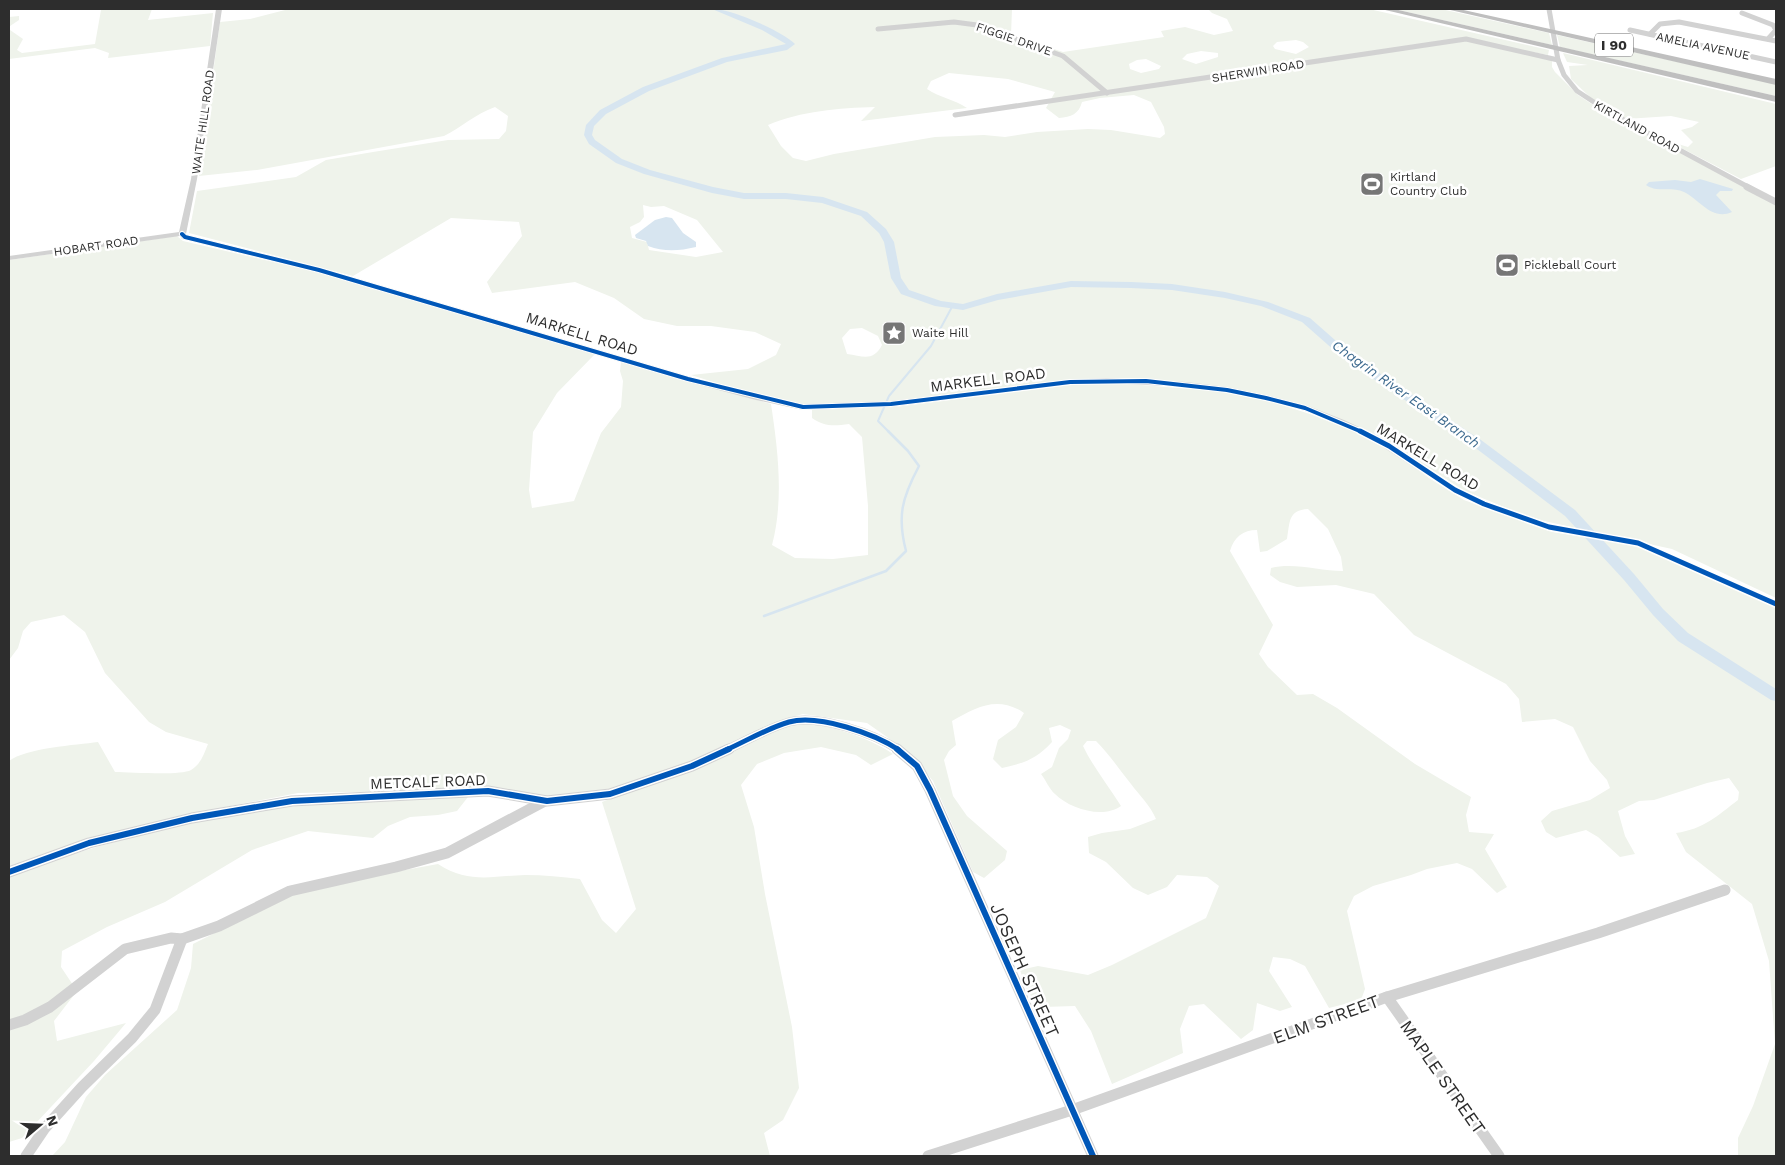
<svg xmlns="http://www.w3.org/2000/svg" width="1785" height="1165" font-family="'Work Sans',sans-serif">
  <rect width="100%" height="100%" fill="#fff"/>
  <!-- green -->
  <g fill="#eff3eb" fill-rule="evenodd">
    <path d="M109,9h43l-4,11 65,-7 -3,33 -102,12 1,-5 -14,-5 -86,11v-42l10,-1v4l-9,6v4l13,9 -6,11 5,3 73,-9 6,-34z"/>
    <path d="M289,9h723l-1,26 52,17 101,-15 -3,-6 24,-4 29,8 19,-4 -6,-12 -15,-6 -4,-4h161l180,41 -1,5 -81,-15 85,20v7l3,5 23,23 15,10 183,99v394l-104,-49 -128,-28 -26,-8 -55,-23 -72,-46 -47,-22 -59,-22 -80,-15 -74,-7h-31l-208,24 -90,2 -47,-9 -64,-20 57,-6 28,-14 5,-11 -26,-12 -44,-6h-34l-33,-7 -30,-21 -39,-16 -83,11 -5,-11 35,-46 -3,-14 -68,-4 -98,58 -164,-43 8,-42 99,-14 30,-17 47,-8 75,-12 51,-1 7,-8 2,-15 -13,-9c-20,7 -33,20 -51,29l-187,34 -58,6 21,-154 30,-3zM1296,40l7,2 6,5 -13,7 -21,-5 -2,-3 4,-4zM1201,51l17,2v4l-22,7 -14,-5 5,-5zM1146,59l15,7 -2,3 -18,4 -11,-4 -1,-5 8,-4zM949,73l59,6 47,13 -9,16 13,10c12,-1 20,-4 23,-16l18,-4 34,-3 17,7 13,25 1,7 -5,4 -49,-8 -23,-1 -51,3 -32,5 -21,-2 -49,2 -101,17 -28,7 -13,-3 -12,-12 -13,-21c33,-14 71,-17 107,-18l-14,14 106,-13c-13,-9 -27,-10 -40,-19l4,-8zM643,205l8,2 13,-1 33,14 26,32 -27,5 -47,-7 -2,-8 -15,-4 -2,-11 10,-5 4,-5zM862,328l16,8 4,9c-9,17 -19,11 -35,9l-5,-16 8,-9z"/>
    <path d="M1394,9h47l108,24 3,12z"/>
    <path d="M1557,35l219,49v12l-216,-49z"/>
    <path d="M1563,53l213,51v62l-35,13 -73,-38 20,6 5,-5 -12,-12 11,-3 7,-5 -28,-6 -45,3 -35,-21 -20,-19 -2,-13 19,-1 -21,-3z"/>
    <path d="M177,236l6,5 155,36 257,77 -38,39 -24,39 -4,58 3,18 42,-7 27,-68 20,-26 2,-26 -3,-10 1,-9 150,42c7,46 13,96 1,141l23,13 38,1 35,-4v-49l-6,-69 -13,-13c-15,2 -24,3 -37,-6v-8l83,-3 177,-22 44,-2 101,8 55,11 38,12 50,20 45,25 24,19 35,22 88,32 84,13 140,62v549h-38v-18l15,-32 22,-62 -6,-83 -17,-57 -66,-52 -10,-19c28,-4 41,-17 62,-33l1,-8 -10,-14 -22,5 -53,17 -15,1 -21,10 7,25 10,18 -15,3 -22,-20 -12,-7 -30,8 -10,-6 -5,-11 11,-10 38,-11 20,-12 -3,-8 -17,-19 -17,-34 -18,-8 -33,3 -3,-23 -13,-15 -92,-49 -40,-41 -38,-9 -39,2 -17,-5 -10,-7 1,-7c23,-6 48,3 72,3l-2,-14 -13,-28 -20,-20c-20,1 -18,13 -21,30l-20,12 -7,1 -3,-22c-14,0 -23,7 -27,21l43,74 -14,29 9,13 29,28 16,-1 24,14 78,56 56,33 -5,18 3,17 25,2 -9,15 22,38 -10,6 -25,-24 -15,-6 -30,6 -16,6 -38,11 -19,10 -7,15 18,78 -4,11 -32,8 -24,-42 -15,-7 -17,-2 -4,14 23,36 -12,4 -23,-8 -4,27 -12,9 -37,-35 -15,2 -9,23 3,24 -71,31 -21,-53 -16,-25 -32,1 -15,-14 -8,-23 18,-4 50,9 24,-10 94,-47 13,-32 -12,-9 -30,-2 -10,12 -19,8 -15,-7 -27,-26 -17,-9 -1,-16 14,-4 28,-4 26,-10c-6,-14 -16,-23 -25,-35 -12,-15 -22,-30 -35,-43h-9l-4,5c10,21 25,39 38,60 -18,13 -51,3 -66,-12 -6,-5 -9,-14 -14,-20l11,-7 7,-19 9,-9 3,-9 -11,-5 -11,3 3,14c-16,17 -27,21 -50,26l-9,-9 5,-19 18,-13 8,-14c-26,-18 -48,-6 -72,8l4,24 -7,6 -5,9 9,36 14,20 40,35 -2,9 -21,18 -11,-6 -40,-91 -22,-27 -44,-31 -64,-9 -18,5 -96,45 -79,27 -64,6 -133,-6 -115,2 -78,15 -211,59v-106c17,-13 67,-16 89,-19l17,30c15,0 65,4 76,-2 10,-6 13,-16 17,-26l-42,-12 -17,-10 -44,-49 -20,-41 -21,-17 -33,7 -8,9 -5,17 -9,12v-400z"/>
    <path d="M801,723c30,2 67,14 92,31l-22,11 -15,-10 -35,-8 -37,6 -27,11 -16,21 13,42 11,67 27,133 7,61 -16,32 -19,13 6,23h-718l13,-14 21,-45 19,-22 72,-65 14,-42 2,-24 93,-47 58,-16 94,-17c31,20 54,12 87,11 19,0 37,2 55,4l22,41 14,13 20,-24 -34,-107 124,-49 55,-25z"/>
    <path d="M468,797l-11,14 -19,4 -28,2 -22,9 -15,12 -65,-7 -56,19 -87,52 -58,25 -45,24 -1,16 16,24 -23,30 3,20 69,-18 -32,38 -72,77 -13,4v-267c83,-28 167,-53 254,-65 68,-10 137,-10 205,-13z"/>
  </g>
  <!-- water -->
  <g fill="#d7e5f0">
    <path d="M1700,179l33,10 -1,2h-12l-4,4 16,17c-20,9 -32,-12 -48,-20 -12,-6 -28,1 -38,-7l3,-3 26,-2 16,2z"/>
    <path d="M666,217l6,1 11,15 13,9v5c-17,4 -32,5 -48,-1l-2,-5 -10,-3 -1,-3 20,-15z"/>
  </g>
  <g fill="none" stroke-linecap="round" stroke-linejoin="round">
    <!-- stream-far1 -->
    <path stroke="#d7e5f0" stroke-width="2" d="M889,432l-11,-11 11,-25 42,-50 22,-41"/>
    <!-- stream -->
    <path stroke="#d7e5f0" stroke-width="2.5" d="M764,616l122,-45 20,-20c-9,-35 -4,-53 13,-85l-11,-15 -20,-20"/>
    <!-- river -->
    <path fill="#d7e5f0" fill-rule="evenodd" d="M712,9c18,-1 70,22 83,35l-8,6 -60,12 -78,29 -43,23 -12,12 -2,9 3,5 27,19 28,11 63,17 31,6h42l37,4 44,15 19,17 8,13 7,36 8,12 32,11 22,3 34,-10 74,-13 60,1 41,2 53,8 43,10 42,16 42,37 129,85 94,70 59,64 29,35 25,24 88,56v12l-5,-1 -93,-59 -25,-26 -29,-35 -59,-64 -92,-70 -129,-87 -42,-37 -41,-16 -36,-8 -53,-8 -41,-2 -60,-1 -73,13 -35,10 -28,-4 -34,-12 -10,-16 -7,-36 -5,-9 -18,-17 -39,-13 -36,-4h-42l-32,-6 -68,-19 -28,-11 -27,-19 -5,-9 2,-10 14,-15 43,-23 79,-29 64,-14 -24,-14z"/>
    <!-- minor-far3 -->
    <g stroke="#d2d2d2" stroke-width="5">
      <path d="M1549,9l9,51 6,15 13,16 32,21 141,76"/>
      <path d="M1742,13l31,12 3,5 -8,9"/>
      <path d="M878,29l76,-7 23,3 86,31 44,37"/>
      <path d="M1630,30l146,32"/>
      <path d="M1650,34l10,-10 19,-2 97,19"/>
      <path d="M955,115l511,-76 92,21"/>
    </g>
    <!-- minor-far2 -->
    <path stroke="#d2d2d2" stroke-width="7" d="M1747,187l29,15"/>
    <!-- minor-far1 -->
    <path stroke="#d2d2d2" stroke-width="9" d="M726,750c20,-9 42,-22 63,-28 30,-8 86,12 110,28"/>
    <!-- minor -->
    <g stroke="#d2d2d2" stroke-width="11">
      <path d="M897,749l20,17 13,24 163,366"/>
      <path d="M9,872l80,-29 103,-25 100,-17 196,-10 59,10 63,-7 82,-28 37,-17"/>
      <path d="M1387,997l112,159"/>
      <path d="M9,1025l16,-5 25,-13 75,-58 46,-11 11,1 37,-13 71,-35 106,-24 51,-14 98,-52"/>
      <path d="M26,1156l19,-28 37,-41 50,-49 23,-28 27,-71"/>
      <path d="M928,1156l144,-46 315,-113 211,-64 127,-43"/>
    </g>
    <!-- tertiary -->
    <path fill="#d2d2d2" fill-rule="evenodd" d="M216,9h6l-25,170 -11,55 2,1 134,33 369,109 66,18 46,9 88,-3 179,-21 37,-2 79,4 41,5 39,8 42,11 36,14 34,16 80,52 29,14 64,22 65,11 25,6 135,59v7l-141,-62 -86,-15 -68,-24 -29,-14 -80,-52 -34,-17 -36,-13 -37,-10 -38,-8 -41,-5 -79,-4 -37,1 -179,23 -88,3 -47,-10 -71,-19 -369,-109 -134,-33 -2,-3 -171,24v-4l170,-24 12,-53z"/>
    <!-- motorway -->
    <g fill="#bfbfbf" fill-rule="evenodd">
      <path d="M1381,9h13l382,87v6z"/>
      <path d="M1446,9h13l317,70v6z"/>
    </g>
    <!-- cycleway-far2 casing -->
    <g stroke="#fff" stroke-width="6">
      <path id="cycleway-far2" d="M182,234l3,3 134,33 369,109 115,28 88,-3 179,-22 76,-1 81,9 39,8 39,10 57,24"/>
    </g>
    <!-- cycleway-far1 casing -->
    <g stroke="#fff" stroke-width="8">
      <g id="cycleway-far1">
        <path d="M1360,431l29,15 66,44 29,14 65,23 89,16 138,61"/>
        <path d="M726,750c20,-9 42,-22 63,-28 30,-8 86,12 110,28"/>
      </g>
    </g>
    <!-- cycleway casing -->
    <g stroke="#fff" stroke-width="9">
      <g id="cycleway">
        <path d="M897,749l20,17 13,24 163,366"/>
        <path d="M9,872l80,-29 103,-25 100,-17 196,-10 59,10 63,-7 82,-28 37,-17"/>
      </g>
    </g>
    <!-- cycleway-far2 -->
    <use href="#cycleway-far2" stroke="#0057b8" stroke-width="4"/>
    <!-- cycleway-far1 -->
    <use href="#cycleway-far1" stroke="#0057b8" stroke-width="5"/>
    <!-- cycleway -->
    <use href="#cycleway" stroke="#0057b8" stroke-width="6"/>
  </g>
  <!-- icons -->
  <defs>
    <g id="stadium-square" transform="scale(1.25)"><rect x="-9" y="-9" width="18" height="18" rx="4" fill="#767676" stroke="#fff"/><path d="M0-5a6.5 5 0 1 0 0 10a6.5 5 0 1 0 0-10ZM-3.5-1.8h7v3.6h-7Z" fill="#fff"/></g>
    <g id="sight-square" transform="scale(1.25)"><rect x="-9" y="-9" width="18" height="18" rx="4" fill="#767676" stroke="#fff"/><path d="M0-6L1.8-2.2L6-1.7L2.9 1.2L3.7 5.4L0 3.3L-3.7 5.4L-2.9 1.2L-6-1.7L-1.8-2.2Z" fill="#fff"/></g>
  </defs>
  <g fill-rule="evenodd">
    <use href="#stadium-square" x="1372" y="184"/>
    <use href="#stadium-square" x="1507" y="265"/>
    <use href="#sight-square" x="894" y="333"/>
  </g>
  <g text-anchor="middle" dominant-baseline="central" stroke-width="5" stroke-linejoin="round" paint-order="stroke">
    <!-- far-street labels -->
    <g font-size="12" fill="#2d2d2d" stroke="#fff">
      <text transform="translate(1014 39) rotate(19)">FIGGIE DRIVE</text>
      <text transform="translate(1703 46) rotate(12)">AMELIA AVENUE</text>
      <text transform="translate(1258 71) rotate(-9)">SHERWIN ROAD</text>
      <text transform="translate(203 122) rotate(-82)">WAITE HILL ROAD</text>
      <text transform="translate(1637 127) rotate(29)">KIRTLAND ROAD</text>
      <text transform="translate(96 246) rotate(-8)">HOBART ROAD</text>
    </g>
    <!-- far-poi labels -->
    <g font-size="12" fill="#2d2d2d" stroke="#fff" text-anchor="start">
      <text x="1390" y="177">Kirtland<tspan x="1390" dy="14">Country Club</tspan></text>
      <text x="1524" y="265">Pickleball Court</text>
      <text x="912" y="333">Waite Hill</text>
    </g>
    <!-- shield labels -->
    <rect fill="#fff" stroke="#6c6c6c" stroke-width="1" x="1595" y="33.5" width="38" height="23" rx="4"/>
    <g font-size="14" font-weight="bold" fill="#2d2d2d">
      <text x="1614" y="45">I 90</text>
    </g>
    <!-- far-water labels -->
    <g font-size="14" font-style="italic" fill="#3c698e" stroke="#fff">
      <text transform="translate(1406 394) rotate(35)">Chagrin River East Branch</text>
    </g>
    <!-- street labels -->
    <g font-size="15" fill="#2d2d2d" stroke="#fff">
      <text transform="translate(582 334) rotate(17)">MARKELL ROAD</text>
      <text transform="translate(988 380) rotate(-7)">MARKELL ROAD</text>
      <text transform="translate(1428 457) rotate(31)">MARKELL ROAD</text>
      <text transform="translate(428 782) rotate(-2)">METCALF ROAD</text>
    </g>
    <!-- near-street labels -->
    <g font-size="18" fill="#2d2d2d" stroke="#fff">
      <text transform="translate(1025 970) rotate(66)">JOSEPH STREET</text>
      <text transform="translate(1326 1019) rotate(-20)">ELM STREET</text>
      <text transform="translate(1443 1077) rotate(55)">MAPLE STREET</text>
    </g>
  </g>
  <!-- border -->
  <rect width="1785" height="1165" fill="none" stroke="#2d2d2d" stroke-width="20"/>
  <!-- north arrow -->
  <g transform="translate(40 1125) rotate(71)" stroke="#ffffff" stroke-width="4" paint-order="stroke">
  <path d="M0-4L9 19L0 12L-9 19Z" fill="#2d2d2d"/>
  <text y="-8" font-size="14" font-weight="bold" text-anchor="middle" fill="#2d2d2d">N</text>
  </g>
</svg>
